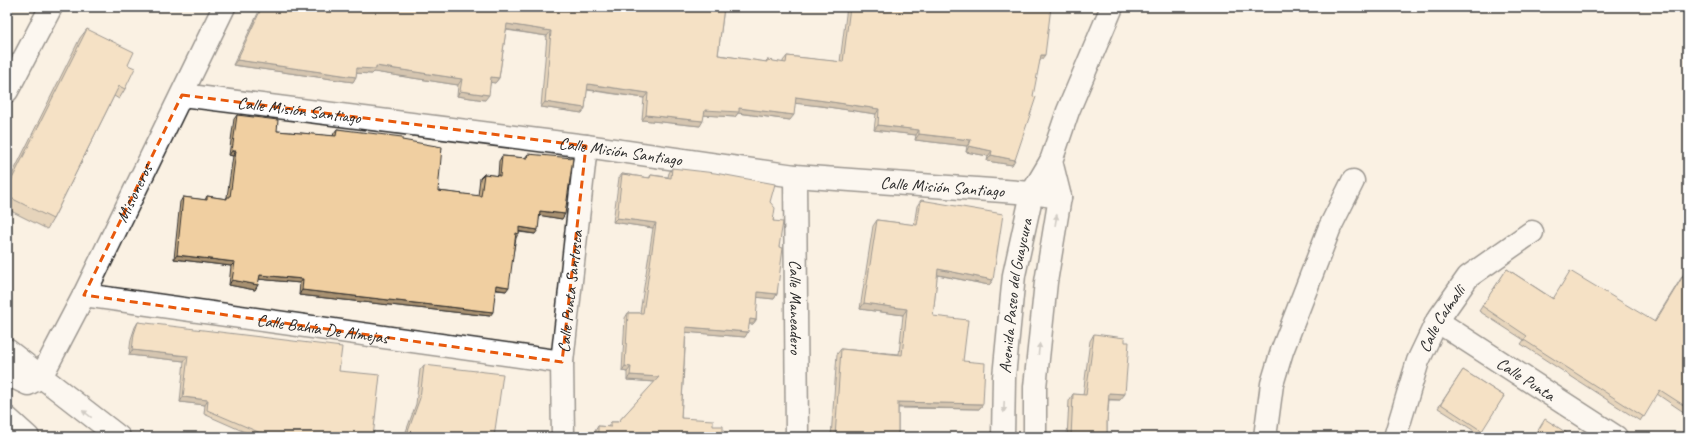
<svg xmlns="http://www.w3.org/2000/svg" width="1695" height="444" font-family="Caveat,sans-serif">
  <rect width="100%" height="100%" fill="#faf1e3"/>
  <filter id="ink" filterUnits="userSpaceOnUse"><feTurbulence type="fractalNoise" baseFrequency=".025" numOctaves="2"/><feDisplacementMap in="SourceGraphic" scale="8" xChannelSelector="R" yChannelSelector="G"/><feConvolveMatrix kernelMatrix="1 2 1 2 8 2 1 2 1" color-interpolation-filters="sRGB"/></filter>
  <g filter="url(#ink)">
    <g fill="none" stroke-linecap="round" stroke-linejoin="round">
      <!-- minor casing -->
      <g stroke="#2b2b2b" stroke-width="25">
        <g id="minor">
          <path d="M7,91l44,-84"/>
          <path id="s1" d="M182,95l404,51 209,30 237,17 28,4"/>
          <path id="s2" d="M795,176l2,261"/>
          <path id="s3" d="M84,295l478,67"/>
          <path id="s4" d="M1437,321l179,116"/>
          <path id="s5" d="M41,377l43,-82 140,-288"/>
          <path id="s6" d="M563,437l-1,-75 24,-216"/>
          <path d="M1265,437l7,-53 10,-33 48,-124 23,-46"/>
          <path id="s7" d="M1395,437l23,-76 19,-40 31,-44 64,-45"/>
        </g>
      </g>
      <!-- tertiary casing -->
      <g stroke="#2b2b2b" stroke-width="25">
        <g id="tertiary">
          <path id="s8" d="M1003,437l1,-60 10,-102 18,-82 19,-32 17,-50 44,-104"/>
          <path d="M1035,437v-50l11,-105 14,-85 -9,-36"/>
        </g>
      </g>
      <!-- primary casing -->
      <g stroke="#2b2b2b" stroke-width="25">
        <g id="primary">
          <path d="M7,350l112,87"/>
          <path d="M7,374l21,10 13,-7"/>
          <path d="M7,418l21,19"/>
        </g>
      </g>
      <!-- minor -->
      <use href="#minor" stroke="#fff" stroke-width="22"/>
      <!-- tertiary -->
      <use href="#tertiary" stroke="#fff" stroke-width="22"/>
      <!-- primary -->
      <use href="#primary" stroke="#fff" stroke-width="22"/>
    </g>
    <!-- wall -->
    <g fill="#ceb28a" stroke="#2b2b2b">
      <path d="M261,7h463l-6,48 48,7 1,-2 16,3v-2l4,-5 53,6 7,-55h82l21,3v-3h101l-10,53h-1l-28,105 -25,-4 1,-5 -22,-4 1,-6 -52,-6 1,-5 -42,-5 2,-16 -55,-8 -26,-3 -5,17 -52,-7 -3,4 -31,-2 -4,11 -58,-6 2,-22 -57,-8 -2,18 -3,5 -41,-6 6,-71 -41,-6 -7,48 -4,5 -4,-1 -6,18 -28,-4 1,-11 -84,-13 -2,2 -15,-1 -4,9 -120,-17z"/>
      <path d="M87,29l41,36 -3,24 -6,10 -5,-3 -61,123 -6,10 -40,-20v-24l73,-147z"/>
      <path d="M237,115l40,16 56,5 1,-3 3,-4 65,11 36,51 40,5 2,-18 4,-4 14,2 1,-15 3,-5 23,2 3,-4 34,65 -22,-4 -5,19 -16,-2 -3,6 -10,53 -10,-1 -6,26 -191,-21 1,-12 -41,-4 -4,11 -26,-5 2,-19 -57,-7 6,-57 3,-5 22,3 2,-4 19,3 1,-2 6,-41 -4,-1 5,-36z"/>
      <path d="M672,168l98,34 9,45 -2,47 -3,5 -17,-2 -1,23 -3,4h-4l-4,13 -59,-5 -5,86 32,8 10,11h-128v-6l3,-5 10,1 3,-5h7l37,-40 -28,-2v-8l-5,-1 3,-53 3,-5h12l13,-85 -40,-6 6,-44 3,-4 27,4 2,-3 17,2 1,-4z"/>
      <path d="M921,200l72,80 -4,5 -52,-10 -4,41 30,45 20,43 -4,5 -81,-1v29h-67l6,-83 4,-5 58,5 4,-39 -43,-6 13,-83 4,-6 37,5 3,-19z"/>
      <path d="M1688,267v148l-31,-21 -17,27 -119,-77 3,-4 -45,-29 28,-42 45,29 102,24z"/>
      <path d="M138,322l201,49 34,66h-117l-52,-23 1,-9 -25,-3 4,-41 -55,-6 2,-16 4,-12z"/>
      <path d="M1094,334l26,66h-11l-2,22v15h-40l2,-36 4,-7 10,1 7,-54z"/>
      <path d="M424,365l70,72h-90l12,-33 4,-34z"/>
      <path d="M1463,370l41,26 -25,38 -41,-26z"/>
    </g>
    <!-- shaded-wall -->
    <g fill="#a89171" stroke="#2b2b2b">
      <path d="M507,24l44,7 -4,5 -44,-7z"/>
      <path d="M1041,55h4l-4,5h-4z"/>
      <path d="M237,60l119,17 -3,5 -120,-17z"/>
      <path d="M376,66l86,13 -4,6 -84,-13 -2,2 -19,-1 4,-5z"/>
      <path d="M491,77l8,1 -4,5 -7,-1z"/>
      <path d="M588,84l60,9 -4,5 -60,-9z"/>
      <path d="M460,91l29,4 -4,5 -28,-4z"/>
      <path d="M796,97l29,4 54,8 -3,5 -55,-8 -29,-3z"/>
      <path d="M545,102l40,6 -3,5 -41,-6z"/>
      <path d="M739,108l55,7 -4,5 -52,-7 -3,4 -34,-2 4,-5z"/>
      <path d="M646,115l57,6 -3,5 -58,-6z"/>
      <path d="M878,125l41,5 -3,5 -42,-5z"/>
      <path d="M919,134l52,6 -4,6 -52,-6z"/>
      <path d="M969,146l23,5 -4,5 -22,-4z"/>
      <path d="M232,151h4l-3,5 -4,-1z"/>
      <path d="M991,155l24,5 -3,5 -25,-4z"/>
      <path d="M540,211l25,3 -3,5 -25,-4z"/>
      <path d="M617,218l39,5 -3,5 -40,-6z"/>
      <path d="M519,227l19,3 -3,4 -19,-3z"/>
      <path d="M177,255l58,7 -4,4 -57,-7z"/>
      <path d="M938,269l55,11 -4,5 -55,-11z"/>
      <path d="M260,275l43,4 -3,4 -43,-4z"/>
      <path d="M232,280l26,5 -3,5 -26,-5z"/>
      <path d="M496,285l13,2 -3,4 -13,-2z"/>
      <path d="M302,290l191,22 -3,4 -191,-21z"/>
      <path d="M758,292l19,2 -3,5 -20,-2z"/>
      <path d="M864,303l43,6 -4,6 -43,-6z"/>
      <path d="M750,319l6,1 -3,4h-6z"/>
      <path d="M686,327l62,5 -3,5 -62,-5z"/>
      <path d="M132,350l56,6 -4,5 -55,-6z"/>
      <path d="M625,366l6,1 -4,5 -5,-1z"/>
      <path d="M630,375l29,2 -3,5 -29,-2z"/>
      <path d="M1109,393l16,1 -5,6 -15,-1z"/>
      <path d="M183,397l25,3 -3,5 -25,-3z"/>
      <path d="M898,402l85,2 -4,5 -85,-2z"/>
    </g>
    <!-- building -->
    <g fill="#f0cfa1" stroke="#2b2b2b">
      <path d="M262,7h462l-6,48 49,7v-2l19,3 1,-7 56,6 7,-55h79l24,3v-3h98l-6,48h-4l-8,41 3,1 -21,63 -24,-5 1,-4 -23,-5 2,-6 -52,-6v-4l-41,-5 1,-16 -54,-8 -29,-4 -2,18 -55,-7v4l-34,-2 -2,11 -57,-6 2,-22 -60,-9 -3,24 -40,-6 6,-71 -44,-7 -8,54 -8,-1 -2,18 -29,-4 2,-12 -86,-13v3l-19,-1 -1,9 -119,-17z"/>
      <path d="M87,29l47,23 -6,13 7,3 -10,21 -6,-3 -66,133 -46,-23v-7z"/>
      <path d="M237,115l41,5 -1,11 59,5 1,-7 65,8v3l40,7 -4,44 43,5 3,-22 16,2 2,-20 25,2 1,-4 45,4 -8,56 -25,-3 -2,19 -19,-3v7l-3,-1 -7,54 -13,-2 -3,27 -191,-22 1,-11 -43,-4 -2,10 -26,-5 3,-18 -58,-7 6,-58 24,3v-4l20,3v-2h3l6,-46h-4z"/>
      <path d="M672,168l43,5 60,11 -5,18 5,6 -2,13 10,1 -4,25 4,1 -6,46 -19,-2 -2,28 -6,-1 -2,13 -62,-5 -5,91 32,2v6h10v11h-125v-11l13,1v-5h7l41,-45 -29,-2 1,-8 -6,-1 3,-53h15l13,-90 -39,-5 5,-44 28,4 1,-3 20,3z"/>
      <path d="M921,200l82,14 -10,66 -55,-11 -5,47 35,4 -5,41 22,2 -2,41 -85,-2v35h-63l6,-88 61,6 5,-46 -43,-6 13,-83 40,5z"/>
      <path d="M1688,268v140l-28,-18 -16,27 -120,-77 3,-4 -45,-30 25,-37 46,30 17,-28 85,51z"/>
      <path d="M138,322l204,25 -3,24 41,4 -7,62h-103l-63,-27 1,-10 -25,-3 5,-41 -56,-6 2,-16z"/>
      <path d="M1094,334l31,4v4h4l-4,52 -16,-1 -2,29v15h-36l2,-43 13,1z"/>
      <path d="M424,365l79,9 -9,63h-88l14,-39z"/>
      <path d="M1463,370l41,26 -22,35 -41,-27z"/>
      <path d="M1545,419l28,18h-39z"/>
      <path d="M1688,425v12h-8z"/>
    </g>
    <!-- one-way arrows -->
    <defs><path id="oneway-solid" d="M-6-.8H1V-3.2L6.5 0L1 3.2V.8H-6Z"/></defs>
    <g fill="#a0a0a0">
      <use href="#oneway-solid" transform="translate(1056 220) rotate(-81)"/>
      <use href="#oneway-solid" transform="translate(1039 349) rotate(-84)"/>
      <use href="#oneway-solid" transform="translate(1004 407) rotate(92)"/>
      <use href="#oneway-solid" transform="translate(87 414) rotate(-142)"/>
    </g>
  </g>
  <!-- marked area -->
  <path d="M0 0H1695V444H0ZM182,95l404,51 -24,216 -478,-67z" fill="#faf1e3" fill-opacity=".55" fill-rule="evenodd"/>
  <path fill="none" stroke="#e8590c" stroke-width="3" stroke-dasharray="8 5" stroke-linejoin="round" d="M182,95l404,51 -24,216 -478,-67z"/>
  <g text-anchor="middle" dominant-baseline="central" stroke-width="4" stroke-linejoin="round" paint-order="stroke">
    <!-- street labels -->
    <g font-size="17" fill="#2b2b2b" stroke="#fff">
      <text stroke="none"><textPath href="#s1" startOffset="118">Calle Misión Santiago</textPath></text>
      <text stroke="none"><textPath href="#s1" startOffset="442">Calle Misión Santiago</textPath></text>
      <text stroke="none"><textPath href="#s1" startOffset="766">Calle Misión Santiago</textPath></text>
      <text stroke="none"><textPath href="#s5" startOffset="206">Misioneros</textPath></text>
      <text stroke="none"><textPath href="#s6" startOffset="146">Calle Punta Santosca</textPath></text>
      <text stroke="none"><textPath href="#s8" startOffset="142">Avenida Paseo del Guaycura</textPath></text>
      <text stroke="none"><textPath href="#s2" startOffset="131">Calle Maneadero</textPath></text>
      <text stroke="none"><textPath href="#s7" startOffset="128">Calle Calmalli</textPath></text>
      <text stroke="none"><textPath href="#s3" startOffset="241">Calle Bahía De Almejas</textPath></text>
      <text stroke="none"><textPath href="#s4" startOffset="106">Calle Punta</textPath></text>
    </g>
  </g>
  <!-- margin -->
  <rect width="1695" height="444" fill="none" stroke="#fff" stroke-width="24"/>
  <rect x="12" y="12" width="1671" height="420" fill="none" stroke="#2b2b2b" stroke-width="1.5" filter="url(#ink)"/>
</svg>
